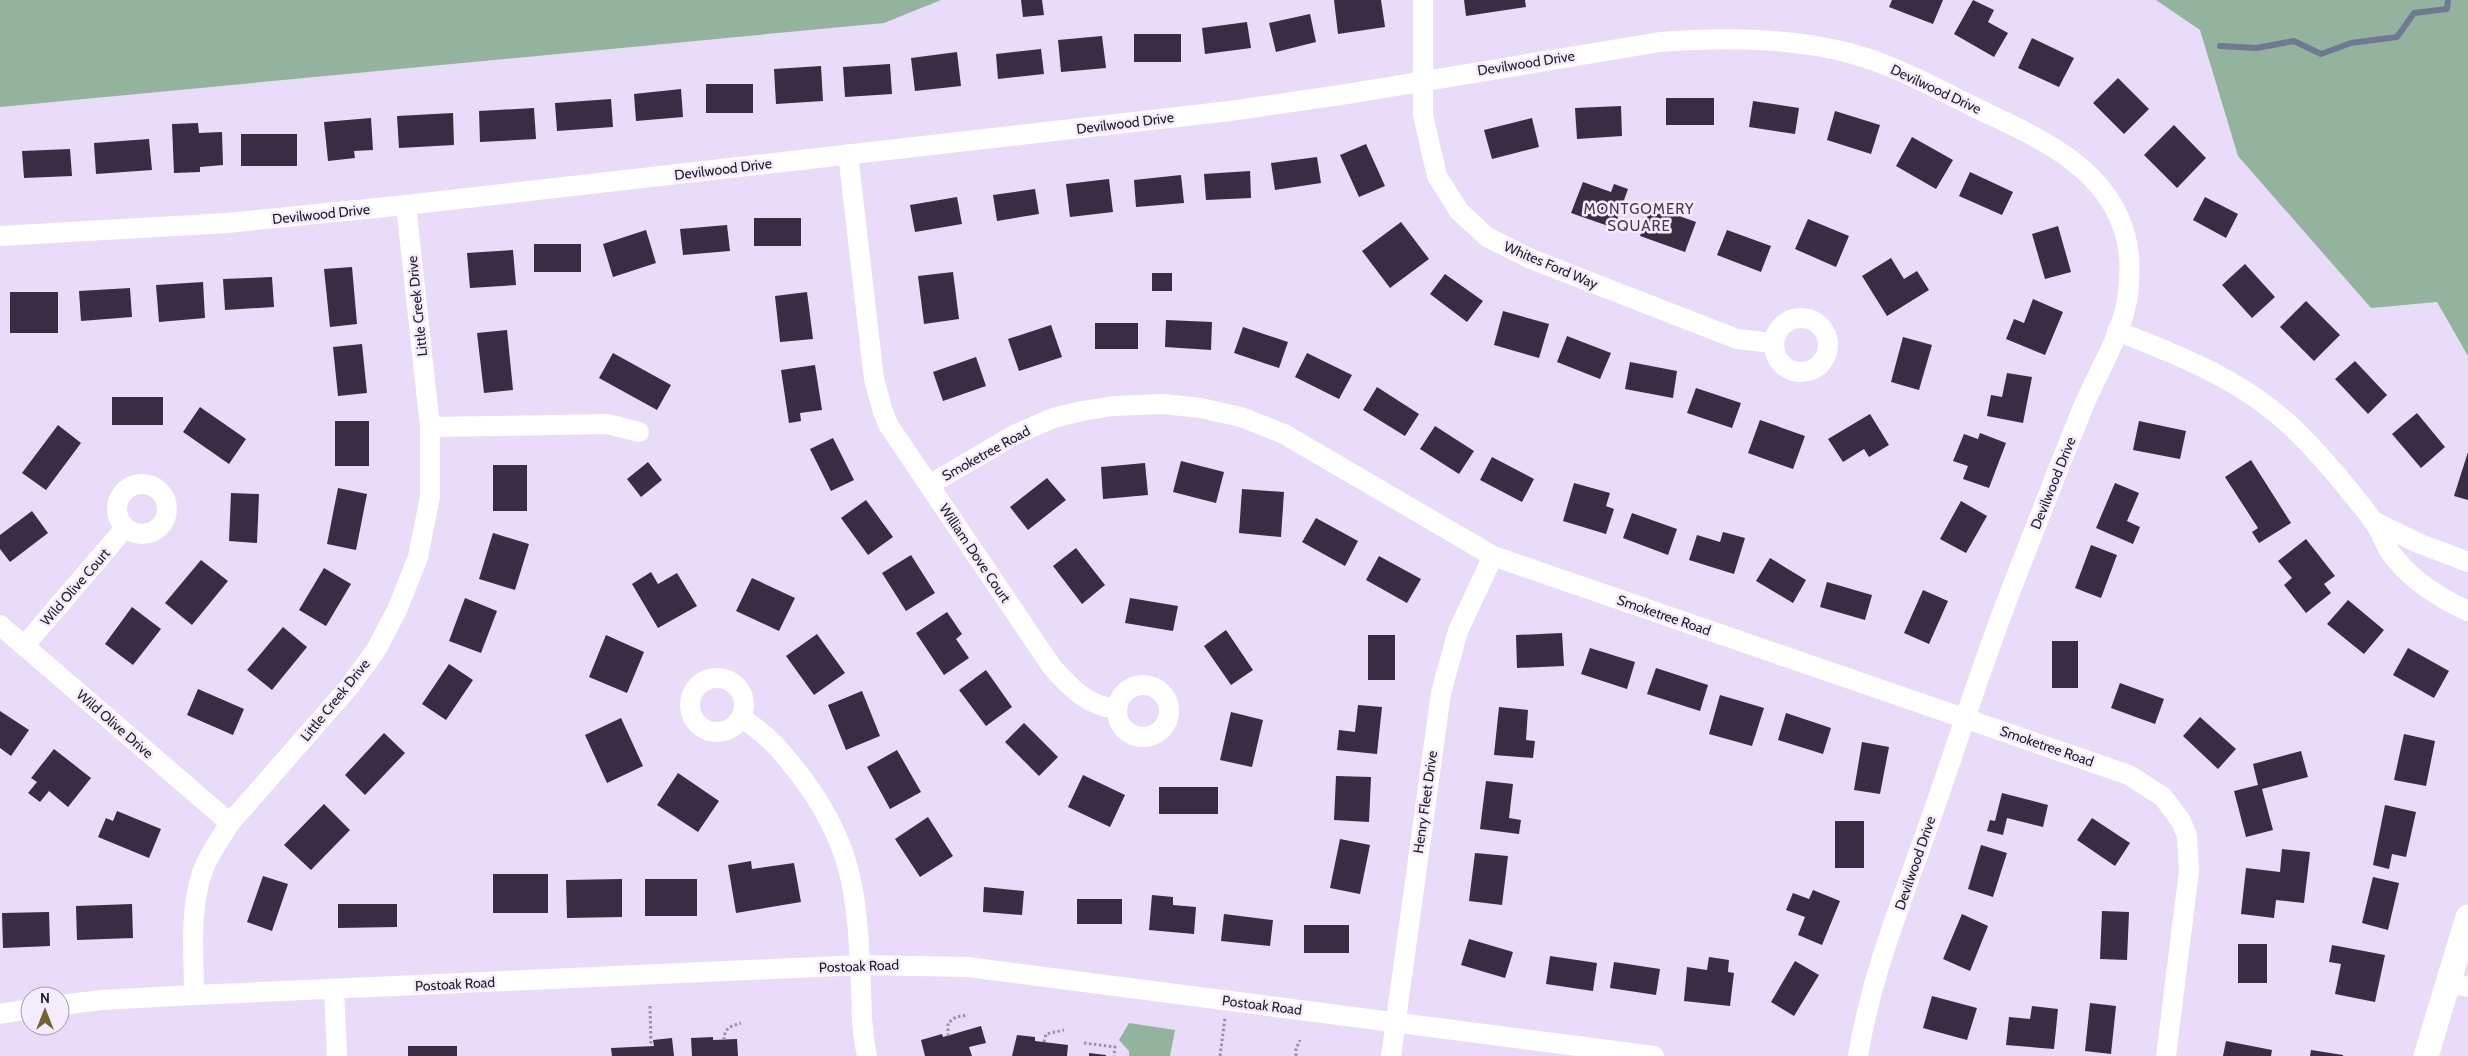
<svg xmlns="http://www.w3.org/2000/svg" width="2468" height="1056" font-family="Cabin,sans-serif">
  <rect width="100%" height="100%" fill="#e9dcf8"/>
  <!-- forest -->
  <g fill="#93b39f">
    <path d="M0,0h941l-57,23 -884,84z"/>
    <path d="M2156,0h312v356l-31,-54 -66,6 -133,-152 -38,-126z"/>
    <path d="M1129,1023l46,7 -5,26h-41v-5l-10,-11z"/>
  </g>
  <g fill="none" stroke-linecap="round" stroke-linejoin="round">
    <!-- stream -->
    <path stroke="#707990" stroke-width="6" d="M2220,46l37,2 37,-7 27,13 30,-11 46,-6 17,-24 33,-4 1,-9"/>
  </g>
  <!-- building -->
  <g fill="#382d43">
    <path d="M1021,0h21l2,15 -21,2z"/>
    <path d="M1334,0h47l4,27 -47,7z"/>
    <path d="M1464,0h61l1,7 -60,9z"/>
    <path d="M1892,0h51l-10,24 -44,-17z"/>
    <path d="M1973,0l21,10 -6,12 20,11 -14,24 -40,-23z"/>
    <path d="M1310,14l6,28 -40,10 -7,-29z"/>
    <path d="M1247,22l4,26 -46,6 -3,-26z"/>
    <rect x="1134" y="34" width="47" height="28"/>
    <path d="M1102,36l4,32 -45,4 -3,-32z"/>
    <path d="M2032,38l42,20 -15,29 -41,-19z"/>
    <path d="M1041,49l3,25 -46,5 -2,-25z"/>
    <path d="M957,52l4,34 -46,5 -4,-33z"/>
    <path d="M890,64l2,30 -47,3 -2,-30z"/>
    <path d="M821,66l2,35 -47,3 -2,-35z"/>
    <path d="M2118,78l31,31 -25,25 -31,-31z"/>
    <rect x="706" y="84" width="47" height="29"/>
    <path d="M681,89l2,28 -47,4 -2,-27z"/>
    <rect x="1666" y="98" width="48" height="27"/>
    <path d="M611,99l2,28 -56,4 -2,-28z"/>
    <path d="M1753,101l46,7 -4,26 -46,-7z"/>
    <path d="M1621,106l1,30 -45,3 -2,-31z"/>
    <path d="M534,108l2,31 -56,3 -1,-31z"/>
    <path d="M1835,111l45,14 -9,29 -44,-14z"/>
    <path d="M453,113l1,32 -55,3 -2,-32z"/>
    <path d="M371,118l2,32 -19,1 1,7 -27,3 -4,-39z"/>
    <path d="M1532,118l7,29 -47,12 -8,-29z"/>
    <path d="M198,123l1,10 23,-1 1,33 -23,2v5l-26,1 -2,-49z"/>
    <path d="M2174,125l32,33 -29,30 -33,-33z"/>
    <rect x="241" y="134" width="56" height="32"/>
    <path d="M1912,137l41,23 -17,29 -40,-23z"/>
    <path d="M149,139l3,31 -56,4 -2,-31z"/>
    <path d="M1366,144l19,42 -26,11 -19,-42z"/>
    <path d="M70,149l2,27 -48,2 -2,-27z"/>
    <path d="M1317,157l4,26 -46,7 -4,-27z"/>
    <path d="M1250,171l1,27 -45,2 -2,-26z"/>
    <path d="M1970,172l43,20 -11,23 -43,-19z"/>
    <path d="M1181,175l3,28 -48,4 -2,-27z"/>
    <path d="M1109,179l4,33 -43,5 -4,-33z"/>
    <path d="M1583,182l28,10 3,-8 14,5 -14,39 -43,-15z"/>
    <path d="M1035,189l4,25 -42,7 -4,-26z"/>
    <path d="M957,197l5,27 -47,8 -5,-27z"/>
    <path d="M2205,197l33,17 -12,24 -33,-18z"/>
    <path d="M1651,206l45,16 -11,30 -45,-16z"/>
    <rect x="754" y="218" width="47" height="28"/>
    <path d="M1808,219l41,17 -13,31 -41,-18z"/>
    <path d="M1401,222l28,37 -39,29 -28,-37z"/>
    <path d="M727,225l3,26 -47,4 -3,-26z"/>
    <path d="M2058,226l13,46 -26,7 -13,-45z"/>
    <path d="M646,230l10,33 -43,14 -10,-33z"/>
    <path d="M1727,230l44,16 -10,26 -44,-17z"/>
    <rect x="534" y="244" width="47" height="28"/>
    <path d="M513,250l3,35 -46,3 -3,-35z"/>
    <path d="M1891,258l13,21 13,-8 12,19 -42,26 -25,-40z"/>
    <path d="M2245,264l30,33 -23,21 -30,-33z"/>
    <path d="M352,267l5,57 -27,3 -6,-58z"/>
    <path d="M953,272l6,47 -35,5 -6,-48z"/>
    <rect x="1152" y="273" width="20" height="18"/>
    <path d="M1445,274l38,27 -16,21 -37,-28z"/>
    <path d="M272,277l2,30 -49,3 -2,-31z"/>
    <path d="M203,282l2,36 -46,4 -3,-37z"/>
    <path d="M130,288l2,29 -51,4 -2,-30z"/>
    <rect x="10" y="292" width="48" height="41"/>
    <path d="M807,292l6,47 -33,3 -5,-46z"/>
    <path d="M2033,299l30,13 -18,43 -39,-16 8,-20 10,4z"/>
    <path d="M2306,301l34,34 -26,26 -34,-34z"/>
    <path d="M1503,311l46,13 -10,34 -45,-13z"/>
    <path d="M1166,320l46,2 -1,28 -46,-3z"/>
    <rect x="1095" y="323" width="43" height="26"/>
    <path d="M1051,325l11,32 -43,14 -11,-32z"/>
    <path d="M1243,327l45,15 -9,26 -45,-15z"/>
    <path d="M507,330l6,60 -29,3 -7,-60z"/>
    <path d="M1567,336l44,17 -11,26 -43,-17z"/>
    <path d="M1903,337l29,8 -13,45 -28,-8z"/>
    <path d="M362,344l5,49 -29,3 -5,-49z"/>
    <path d="M613,353l58,32 -14,25 -58,-32z"/>
    <path d="M1307,353l45,22 -13,24 -44,-22z"/>
    <path d="M976,357l10,29 -43,15 -10,-29z"/>
    <path d="M2355,361l32,34 -19,19 -33,-35z"/>
    <path d="M1630,362l47,9 -4,27 -48,-9z"/>
    <path d="M815,365l7,45 -22,3 1,8 -12,2 -8,-53z"/>
    <path d="M2007,373l25,4 -9,46 -36,-7 4,-21 11,2z"/>
    <path d="M1377,387l42,27 -14,22 -42,-26z"/>
    <path d="M1696,388l45,15 -9,25 -45,-15z"/>
    <rect x="112" y="397" width="51" height="28"/>
    <path d="M200,407l46,32 -17,25 -46,-32z"/>
    <path d="M2417,413l28,34 -24,21 -29,-34z"/>
    <path d="M1870,414l19,31 -20,12 -5,-8 -21,13 -15,-23z"/>
    <path d="M1760,420l45,16 -12,33 -45,-16z"/>
    <rect x="335" y="421" width="34" height="45"/>
    <path d="M2139,421l47,10 -6,28 -47,-9z"/>
    <path d="M58,425l23,18 -35,47 -24,-17z"/>
    <path d="M1435,426l39,25 -15,23 -39,-25z"/>
    <path d="M1980,433l26,10 -17,45 -26,-9 5,-13 -15,-5 11,-27 14,5z"/>
    <path d="M833,438l21,42 -23,11 -21,-42z"/>
    <path d="M2468,452v48l-14,-4z"/>
    <path d="M1492,457l42,22 -12,23 -42,-22z"/>
    <path d="M2251,460l40,63 -32,20 -7,-11 6,-4 -33,-51z"/>
    <path d="M1181,461l43,11 -8,31 -43,-11z"/>
    <path d="M648,462l14,18 -21,17 -14,-18z"/>
    <path d="M1145,463l3,32 -45,4 -2,-32z"/>
    <rect x="493" y="465" width="34" height="46"/>
    <path d="M1047,478l19,22 -38,30 -18,-23z"/>
    <path d="M1574,483l36,10 -4,13 8,3 -8,25 -43,-13z"/>
    <path d="M2115,483l24,10 -12,28 13,6 -7,17 -37,-16z"/>
    <path d="M338,488l29,6 -11,56 -29,-6z"/>
    <path d="M1242,489l42,3 -3,45 -42,-4z"/>
    <path d="M231,493l28,1 -2,49 -28,-2z"/>
    <path d="M866,500l27,37 -25,18 -27,-37z"/>
    <path d="M1961,501l26,15 -21,37 -26,-14z"/>
    <path d="M32,511l16,22 -38,29 -10,-13v-14z"/>
    <path d="M1632,513l45,16 -9,26 -45,-17z"/>
    <path d="M1316,518l42,23 -13,25 -43,-24z"/>
    <path d="M1723,532l22,6 -11,36 -45,-14 8,-25 23,7z"/>
    <path d="M493,533l36,11 -14,46 -36,-11z"/>
    <path d="M2306,539l29,37 -11,8 7,9 -25,20 -22,-28 8,-7 -14,-17z"/>
    <path d="M2091,545l26,10 -16,43 -26,-10z"/>
    <path d="M1076,548l29,37 -23,19 -29,-38z"/>
    <path d="M911,555l24,38 -29,18 -24,-38z"/>
    <path d="M1379,556l42,23 -14,24 -41,-23z"/>
    <path d="M1770,558l36,22 -13,23 -37,-22z"/>
    <path d="M201,560l27,21 -36,44 -27,-22z"/>
    <path d="M324,568l27,16 -25,42 -27,-16z"/>
    <path d="M651,572l7,12 19,-11 20,33 -39,22 -26,-44z"/>
    <path d="M752,578l43,20 -16,33 -43,-20z"/>
    <path d="M1827,582l45,13 -7,25 -45,-13z"/>
    <path d="M1923,590l25,11 -19,43 -25,-11z"/>
    <path d="M465,598l32,13 -16,42 -32,-12z"/>
    <path d="M1130,598l48,8 -5,25 -48,-8z"/>
    <path d="M2348,600l36,30 -20,24 -37,-30z"/>
    <path d="M132,607l29,22 -28,36 -28,-21z"/>
    <path d="M947,612l15,22 -6,5 13,19 -25,17 -28,-42z"/>
    <path d="M283,627l24,20 -35,43 -25,-20z"/>
    <path d="M1226,630l27,40 -22,15 -27,-39z"/>
    <path d="M1562,633l2,33 -47,2 -1,-33z"/>
    <path d="M817,634l28,39 -31,22 -28,-39z"/>
    <path d="M606,635l38,17 -17,41 -38,-16z"/>
    <rect x="1368" y="635" width="27" height="45"/>
    <rect x="2052" y="641" width="26" height="47"/>
    <path d="M1590,648l45,14 -8,27 -46,-15z"/>
    <path d="M2408,648l41,23 -15,27 -41,-23z"/>
    <path d="M449,664l24,16 -27,40 -24,-16z"/>
    <path d="M1656,668l52,17 -8,26 -53,-17z"/>
    <path d="M986,670l26,37 -26,19 -27,-36z"/>
    <path d="M2120,683l44,16 -9,25 -44,-16z"/>
    <path d="M198,689l46,20 -11,26 -46,-20z"/>
    <path d="M862,691l18,45 -34,14 -18,-45z"/>
    <path d="M1720,695l44,13 -12,38 -43,-12z"/>
    <path d="M1358,705l24,2 -5,47 -40,-4 2,-20 16,2z"/>
    <path d="M1499,707l29,3 -2,30 9,1 -2,17 -39,-3z"/>
    <path d="M0,711l29,19 -18,26 -11,-8z"/>
    <path d="M1231,712l32,8 -11,47 -32,-7z"/>
    <path d="M1786,713l45,15 -8,26 -45,-14z"/>
    <path d="M2200,717l36,32 -18,20 -35,-33z"/>
    <path d="M621,718l22,48 -36,17 -22,-48z"/>
    <path d="M1024,723l34,34 -19,19 -34,-34z"/>
    <path d="M384,733l21,20 -40,42 -20,-20z"/>
    <path d="M2404,734l31,7 -9,45 -32,-6z"/>
    <path d="M1862,742l27,5 -9,47 -26,-4z"/>
    <path d="M54,749l37,29 -23,29 -19,-16 -9,11 -12,-9 9,-11 -6,-4z"/>
    <path d="M897,750l24,42 -31,17 -23,-42z"/>
    <path d="M2301,751l7,26 -46,12 11,41 -27,7 -12,-46 24,-6 -5,-21z"/>
    <path d="M678,773l41,28 -21,31 -41,-27z"/>
    <path d="M1083,775l42,20 -15,32 -42,-20z"/>
    <path d="M1336,776l35,1 -2,45 -35,-2z"/>
    <path d="M1486,781l27,3 -4,34 12,2 -2,14 -39,-5z"/>
    <rect x="1159" y="787" width="59" height="27"/>
    <path d="M2002,793l46,12 -5,22 -36,-9 -4,17 -16,-4 3,-11 5,1z"/>
    <path d="M324,804l26,26 -39,40 -27,-25z"/>
    <path d="M2385,805l31,7 -10,45 -14,-3 -3,15 -16,-4z"/>
    <path d="M117,811l44,18 -12,29 -51,-21 8,-19 7,3z"/>
    <path d="M928,817l25,39 -33,21 -25,-38z"/>
    <path d="M2092,818l38,25 -15,23 -38,-26z"/>
    <rect x="1835" y="821" width="29" height="47"/>
    <path d="M1340,839l30,6 -10,49 -30,-6z"/>
    <path d="M1981,845l26,8 -14,44 -25,-8z"/>
    <path d="M2282,849l28,3 -6,51 -28,-3 -2,18 -33,-4 5,-46 34,4z"/>
    <path d="M1475,853l33,3 -6,49 -33,-4z"/>
    <path d="M751,861l1,8 42,-6 7,39 -65,11 -8,-48z"/>
    <rect x="493" y="874" width="55" height="39"/>
    <path d="M263,876l25,8 -16,47 -25,-9z"/>
    <path d="M2373,877l26,6 -11,47 -26,-7z"/>
    <path d="M622,879v38l-55,1 -1,-38z"/>
    <rect x="645" y="879" width="52" height="37"/>
    <path d="M984,887l40,4 -2,24 -39,-3z"/>
    <path d="M1813,890l27,11 -18,44 -24,-10 7,-18 -19,-7 7,-17 16,6z"/>
    <path d="M1152,895l21,2v8l23,2 -2,27 -45,-4z"/>
    <rect x="1077" y="899" width="45" height="25"/>
    <path d="M132,904l1,34 -56,2 -1,-34z"/>
    <path d="M338,904h59v23l-59,1z"/>
    <path d="M2102,911l27,1 -2,48 -27,-1z"/>
    <path d="M49,912l1,34 -47,2 -1,-35z"/>
    <path d="M1224,914l49,6 -3,26 -49,-5z"/>
    <path d="M1962,914l26,12 -18,45 -27,-12z"/>
    <rect x="1304" y="925" width="45" height="28"/>
    <path d="M1469,939l44,13 -8,26 -44,-13z"/>
    <rect x="2238" y="944" width="29" height="39"/>
    <path d="M2332,945l53,10 -10,47 -40,-8 6,-30 -12,-2z"/>
    <path d="M1550,956l47,7 -4,28 -47,-7z"/>
    <path d="M1709,957l20,3 -1,12 6,1 -4,33 -46,-5 3,-34 20,3z"/>
    <path d="M1795,961l24,14 -25,41 -23,-14z"/>
    <path d="M1614,962l46,7 -4,26 -46,-7z"/>
    <path d="M1932,996l45,12 -10,32 -44,-12z"/>
    <path d="M2090,1003l26,3 -5,48 -26,-3z"/>
    <path d="M2032,1006l26,3 -4,40 -48,-4 3,-28 21,2z"/>
    <path d="M981,1026l5,17 -17,4 3,9h-47l-4,-16 21,-6 1,3z"/>
    <path d="M1017,1035l18,2v4l33,4 -1,11h-55z"/>
    <path d="M713,1037v3l24,-1 1,17h-46l-1,-18z"/>
    <path d="M672,1038l2,18h-62l-1,-8 43,-2 -1,-6z"/>
    <path d="M2226,1041l46,9 -1,6h-48z"/>
    <rect x="408" y="1046" width="49" height="10"/>
    <path d="M2311,1050l32,5v1h-33z"/>
    <path d="M1089,1053l17,2v1h-17z"/>
  </g>
  <g fill="none" stroke-linecap="round" stroke-linejoin="round">
    <!-- path -->
    <g stroke="#9a90a6" stroke-width="3" stroke-dasharray="2.5 2.5" stroke-linecap="butt">
      <path d="M650,1006l1,40"/>
      <path d="M948,1036v-13l8,-6 12,-2"/>
      <path d="M724,1040c0,-12 7,-14 17,-17"/>
      <path d="M1044,1042l2,-8 18,-4"/>
      <path d="M1084,1043l31,4 -1,9"/>
      <path d="M1220,1056l5,-38"/>
      <path d="M1296,1056v-7l4,-9"/>
    </g>
    <!-- minor -->
    <g stroke="#fff" stroke-width="20">
      <path d="M1423,0v115l14,61 22,35 28,26 44,22 206,80 37,4"/>
      <path d="M848,154l26,225 9,33 6,14 163,241c19,21 35,39 65,42"/>
      <path d="M0,236l227,-13 179,-18 824,-94 117,-17 313,-52c63,-5 128,-5 189,11 43,11 83,33 123,53 61,30 136,58 154,132 5,20 4,43 1,63 -7,36 -29,71 -43,104 -24,59 -47,118 -70,177 -31,79 -56,159 -84,239 -27,77 -59,154 -72,235"/>
      <circle cx="1801" cy="345" r="27"/>
      <path d="M2117,331c64,25 128,50 178,99 28,27 53,58 77,89 8,10 11,22 18,33 19,26 49,46 78,59"/>
      <path d="M430,427l178,-3 31,8"/>
      <circle cx="142" cy="509" r="25"/>
      <path d="M929,485l85,-50 39,-17 29,-7 31,-5 50,-2 38,4 40,9 43,17 209,122 636,219 34,22 18,24 6,15 2,35 -23,185"/>
      <path d="M2373,521l45,22 50,19"/>
      <path d="M0,625l230,198"/>
      <path d="M24,646l101,-118"/>
      <circle cx="717" cy="705" r="27"/>
      <circle cx="1143" cy="711" r="26"/>
      <path d="M741,718c27,16 43,36 62,61 46,62 54,110 57,186 2,30 0,61 7,91"/>
      <path d="M2448,983l20,4"/>
      <path d="M334,990l3,66"/>
      <path d="M194,995c0,-41 -5,-83 8,-122 6,-18 18,-34 28,-50l119,-136 27,-37 21,-40 21,-53 12,-60v-70l-24,-222"/>
      <path d="M60,1005l42,-5 92,-5 667,-30 107,2 686,89"/>
      <path d="M0,1014l30,-5"/>
      <path d="M1391,1056l50,-363 17,-62 35,-75"/>
    </g>
    <!-- major -->
    <path stroke="#fff" stroke-width="25" d="M2426,1056l42,-139"/>
  </g>
  <g text-anchor="middle" dominant-baseline="central" stroke-width="5" stroke-linejoin="round" paint-order="stroke">
    <!-- street labels -->
    <g font-size="14" fill="#25202b" stroke="#f4ebfc">
      <text transform="translate(1526 63) rotate(-9)">Devilwood Drive</text>
      <text transform="translate(1936 89) rotate(25)">Devilwood Drive</text>
      <text transform="translate(1125 123) rotate(-7)">Devilwood Drive</text>
      <text transform="translate(723 169) rotate(-7)">Devilwood Drive</text>
      <text transform="translate(321 214) rotate(-6)">Devilwood Drive</text>
      <text transform="translate(1551 265) rotate(23)">Whites Ford Way</text>
      <text transform="translate(417 306) rotate(-96)">Little Creek Drive</text>
      <text transform="translate(986 453) rotate(-29)">Smoketree Road</text>
      <text transform="translate(2053 483) rotate(-68)">Devilwood Drive</text>
      <text transform="translate(975 553) rotate(56)">William Dove Court</text>
      <text transform="translate(75 587) rotate(-49)">Wild Olive Court</text>
      <text transform="translate(1664 615) rotate(19)">Smoketree Road</text>
      <text transform="translate(335 700) rotate(-51)">Little Creek Drive</text>
      <text transform="translate(115 724) rotate(41)">Wild Olive Drive</text>
      <text transform="translate(2047 746) rotate(19)">Smoketree Road</text>
      <text transform="translate(1425 802) rotate(-82)">Henry Fleet Drive</text>
      <text transform="translate(1915 863) rotate(-71)">Devilwood Drive</text>
      <text transform="translate(859 966) rotate(-2)">Postoak Road</text>
      <text transform="translate(455 984) rotate(-3)">Postoak Road</text>
      <text transform="translate(1262 1005) rotate(7)">Postoak Road</text>
    </g>
    <!-- neighbourhood labels -->
    <g font-size="15" letter-spacing="1" fill="#44394f" stroke="#f4ebfc">
      <text x="1639" y="209">MONTGOMERY<tspan x="1639" dy="17">SQUARE</tspan></text>
    </g>
  </g>
  <!-- north arrow -->
  <g transform="translate(45 1011)"><circle r="24" fill="#f4ebfc" stroke="#a19aa8"/>
  <path d="M0-4L9 19L0 12L-9 19Z" fill="#746231"/>
  <text y="-8" font-size="14" font-weight="bold" text-anchor="middle" fill="#25202b">N</text>
  </g>
</svg>
